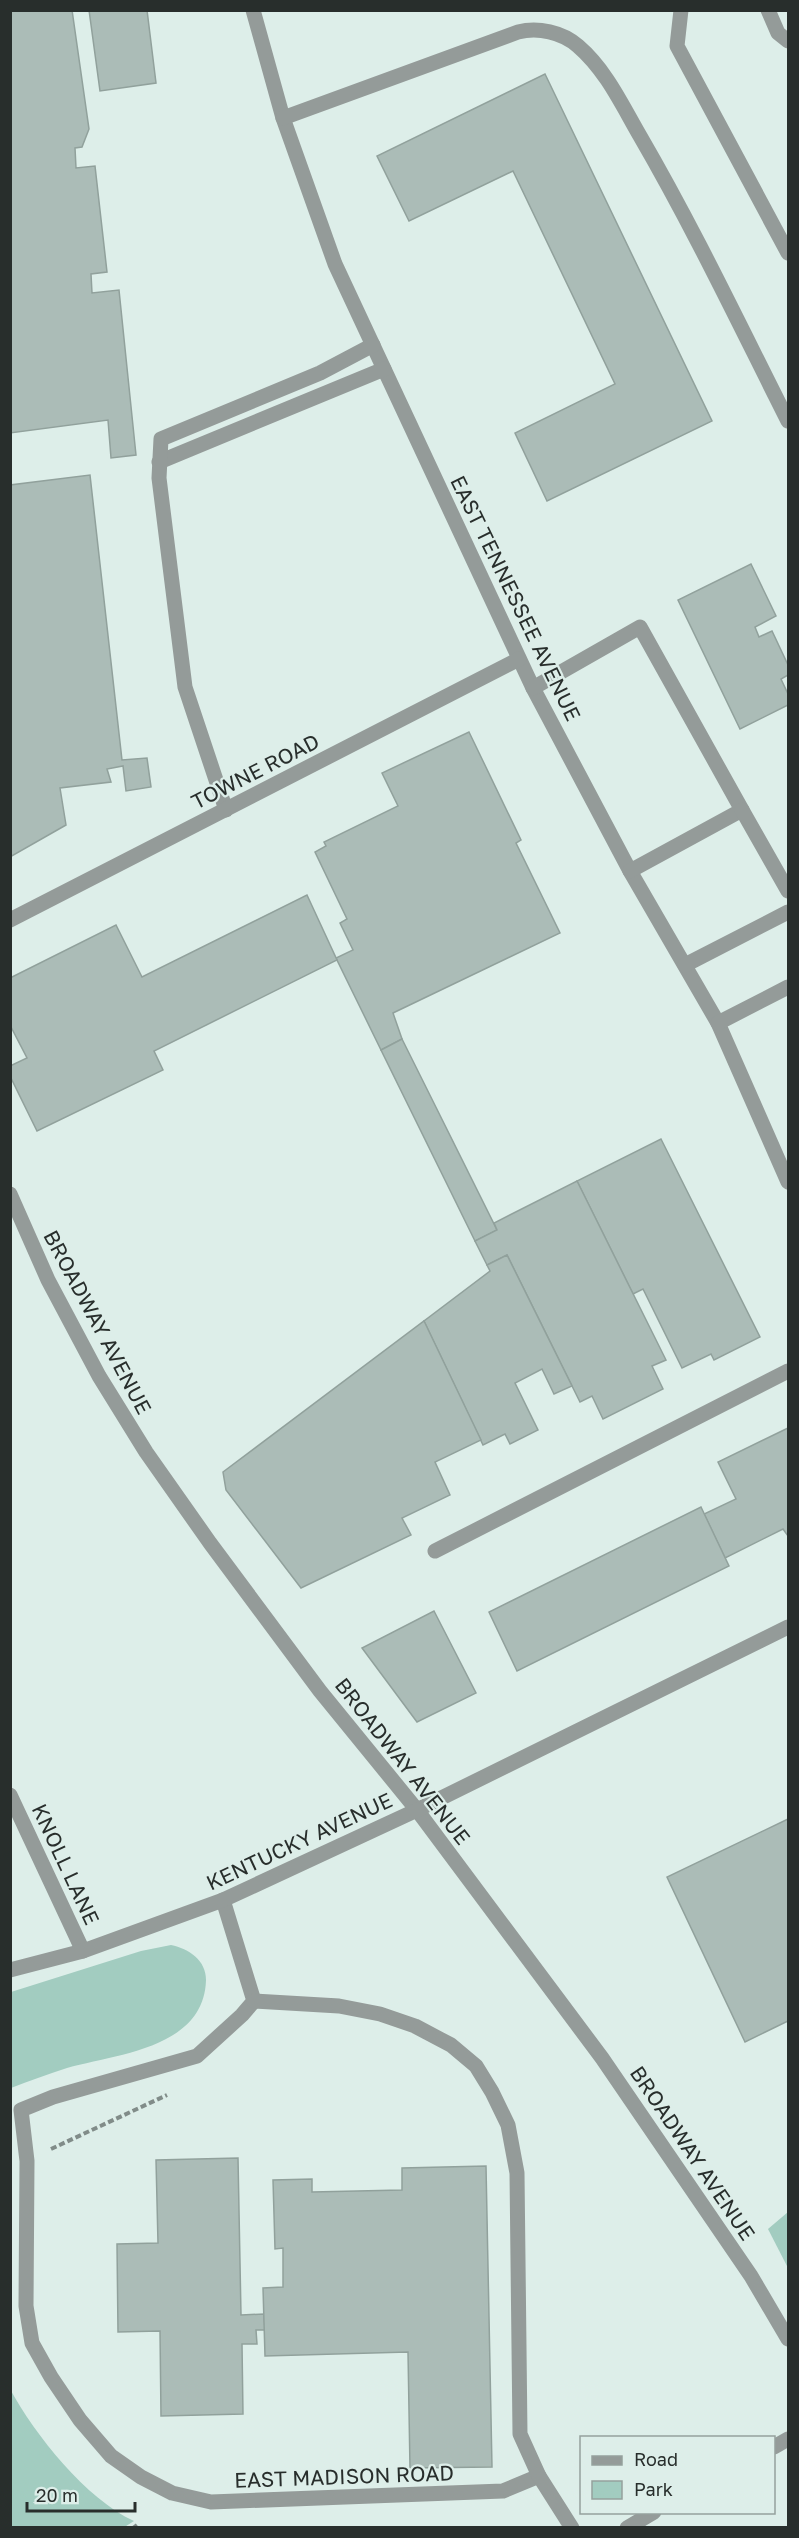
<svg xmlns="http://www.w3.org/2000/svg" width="799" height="2538" font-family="'Golos Text',sans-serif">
  <rect width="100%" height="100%" fill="#ddeee9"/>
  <!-- green -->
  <g fill="#a2ccc0">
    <path d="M171,1945c18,4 35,15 35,35 -2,69 -90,74 -139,88 -19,6 -38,13 -56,20v-96l130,-41z"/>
    <path d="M788,2212v56l-20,-39z"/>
    <path d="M10,2389c25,46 76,110 124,132l-11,7 -112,-1z"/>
  </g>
  <!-- building -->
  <g fill="#abbcb7" stroke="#91a19c" stroke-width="1.5">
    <path d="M10,10h62l17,119 -7,18 -7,1 1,20 19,-2 12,106 -16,2 1,19 27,-3 17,165 -25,3 -3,-38 -98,13z"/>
    <path d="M89,10h58l9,73 -56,8z"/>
    <path d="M545,74l167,347 -165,80 -32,-68 100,-49 -102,-213 -104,50 -32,-65z"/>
    <path d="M90,475l32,285 25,-2 4,29 -25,4 -3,-25 -16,3 4,13 -51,6 6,37 -56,32v-372z"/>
    <path d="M751,564l25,52 -21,11 4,10 13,-6 16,34v10l-7,4 7,15v11l-48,24 -62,-129z"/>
    <path d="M469,732l52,108 -5,3 44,90 -167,80 9,26 -21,11 -45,-92 17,-8 -13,-27 7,-4 -32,-67 11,-6 -2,-4 74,-36 -16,-33z"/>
    <path d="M307,895l30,65 -183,91 9,19 -126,61 -27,-55v-10l17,-8 -17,-33v-47l106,-53 26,52z"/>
    <path d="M402,1039l95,191 -22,11 -94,-191z"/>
    <path d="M661,1139l99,198 -46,23 -3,-6 -29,14 -39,-79 -10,5 -56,-113z"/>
    <path d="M577,1181l89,179 -14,6 11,23 -60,30 -11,-23 -12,6 -73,-147 -20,10 -12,-24 22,-11 -3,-7z"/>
    <path d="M507,1255l65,131 -18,8 -12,-25 -27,14 23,47 -28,14 -5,-10 -22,11 -59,-124 66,-50 -3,-6z"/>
    <path d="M424,1321l57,119 -46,22 15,33 -48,23 9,17 -110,53 -75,-98 -3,-18z"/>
    <path d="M788,1428v108l-5,-7 -58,29 -21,-44 32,-15 -18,-37z"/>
    <path d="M701,1507l28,59 -212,105 -28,-59z"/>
    <path d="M434,1611l42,82 -59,29 -55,-74z"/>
    <path d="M788,1819v202l-43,21 -78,-165z"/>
    <path d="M238,2158l3,157 23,-1 1,16h-9l1,14h-15l1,70 -82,2 -1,-85 -42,1 -1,-88 41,-1 -2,-83z"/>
    <path d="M486,2166l6,301 -82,1 -2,-116 -143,4 -2,-68 20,-1v-39l-8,1 -2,-69 39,-1v13l90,-2v-22z"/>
  </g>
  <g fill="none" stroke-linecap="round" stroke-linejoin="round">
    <!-- path -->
    <g stroke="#818c89" stroke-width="4" stroke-dasharray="6 3" stroke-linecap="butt">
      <path d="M51,2149l116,-54"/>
      <path d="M133,2528l4,-3"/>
    </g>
    <!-- minor -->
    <g stroke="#949b99" stroke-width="15">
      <path d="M253,10l30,108 52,146 198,424 97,183 88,152 70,159"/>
      <path d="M681,10l-4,36 111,207"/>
      <path d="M768,10l10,23 10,8"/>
      <path d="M283,118l235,-86c20,-5 44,0 60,14 28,24 44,59 62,90 54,93 100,190 148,285"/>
      <path d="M159,462l225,-93"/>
      <path d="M533,688l107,-61 102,183 -112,61"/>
      <path d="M226,810l-41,-123 -26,-209 2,-39 159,-66 53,-28"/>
      <path d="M742,810l46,81"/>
      <path d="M10,920l509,-261"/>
      <path d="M685,965l103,-53"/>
      <path d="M718,1023l70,-36"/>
      <path d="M10,1194l38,86 51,96 47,76 64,91 110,148 97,119 185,248 149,218 37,63"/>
      <path d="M435,1551l353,-180"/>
      <path d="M10,1795l73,156"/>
      <path d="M223,1900l31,101 -12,14 -45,41 -144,41 -32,13 6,51 -1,145 6,37 19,34 29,43 31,36 30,21 31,16 39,9 292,-11 36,-15"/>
      <path d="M10,1970l73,-19 140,-51 194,-90 371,-183"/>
      <path d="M254,2001l85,5 41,8 35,12 36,19 25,21 16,26 16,33 9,48 3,261 19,42 33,52"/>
      <path d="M774,2447l14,-8"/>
      <path d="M627,2528l27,-16"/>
    </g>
  </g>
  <g text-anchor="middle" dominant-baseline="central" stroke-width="4.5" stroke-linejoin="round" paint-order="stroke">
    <!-- street labels -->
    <g font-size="21" fill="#282e2c" stroke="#ddeee9">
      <text transform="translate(516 598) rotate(64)">EAST TENNESSEE AVENUE</text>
      <text transform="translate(255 771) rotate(-27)">TOWNE ROAD</text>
      <text transform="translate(98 1322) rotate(62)">BROADWAY AVENUE</text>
      <text transform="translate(403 1761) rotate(52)">BROADWAY AVENUE</text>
      <text transform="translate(299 1841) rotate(-25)">KENTUCKY AVENUE</text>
      <text transform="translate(66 1864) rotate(65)">KNOLL LANE</text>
      <text transform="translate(693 2153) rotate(56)">BROADWAY AVENUE</text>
      <text transform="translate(344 2476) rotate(-2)">EAST MADISON ROAD</text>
    </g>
  </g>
  <!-- border -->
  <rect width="799" height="2538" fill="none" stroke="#282e2c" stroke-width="24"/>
  <!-- legend -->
  <rect x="580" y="2436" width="195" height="78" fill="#ddeee9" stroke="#95a19d" stroke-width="1.5"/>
  <rect x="592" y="2456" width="30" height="9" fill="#949b99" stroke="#95a19d" stroke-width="1.5"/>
  <text x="634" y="2466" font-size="18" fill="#282e2c">Road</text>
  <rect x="592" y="2481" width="30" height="18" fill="#a2ccc0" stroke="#95a19d" stroke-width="1.5"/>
  <text x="634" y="2496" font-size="18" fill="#282e2c">Park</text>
  <!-- scale -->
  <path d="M27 2502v9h108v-9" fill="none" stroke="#282e2c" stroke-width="3"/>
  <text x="36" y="2502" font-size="18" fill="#282e2c" stroke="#ddeee9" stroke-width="4.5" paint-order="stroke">20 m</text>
</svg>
